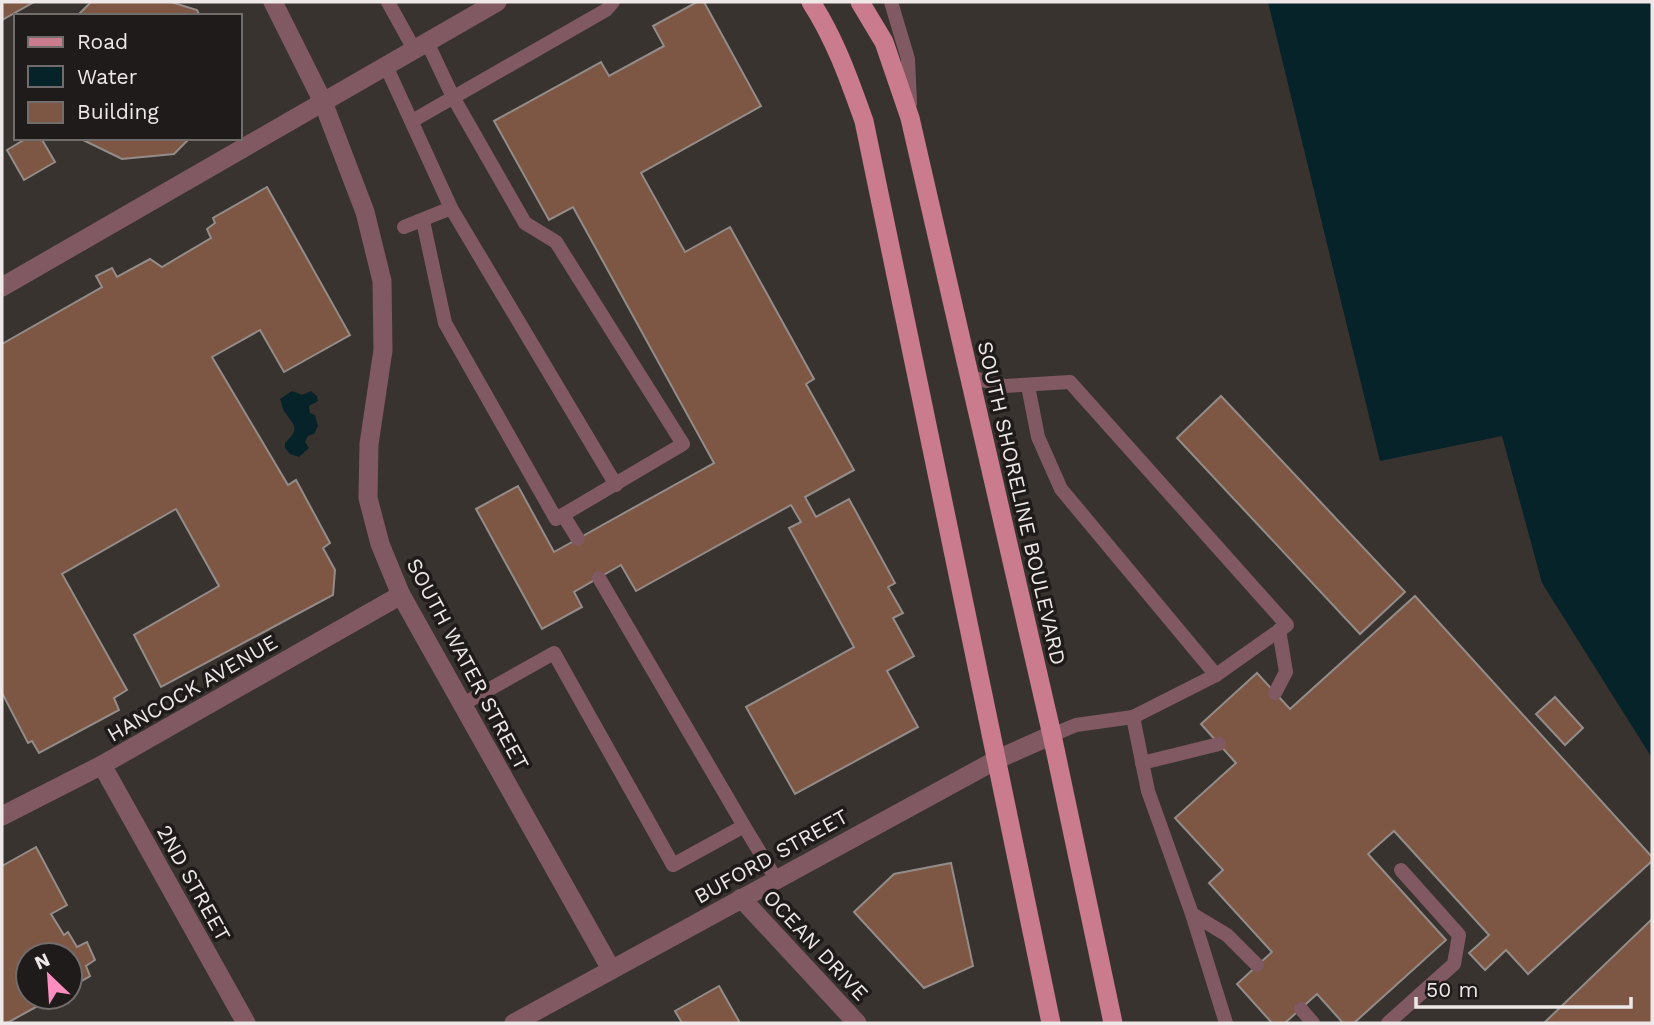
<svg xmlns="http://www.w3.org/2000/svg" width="1654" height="1025" font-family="'Work Sans',sans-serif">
  <rect width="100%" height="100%" fill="#393330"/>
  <!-- water -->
  <g fill="#062329">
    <path d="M1268,2h384v756l-110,-175 -40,-147 -122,25z"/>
    <path d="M292,391l10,4 9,-4 6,5 1,5 -9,5 1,7 5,2 3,11 -4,8 -6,2 -3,6 4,6 -10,9 -9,-3 -5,-6v-5c17,-16 8,-18 -1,-32 -2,-3 -2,-8 -4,-12z"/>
  </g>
  <!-- building -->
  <g fill="#7d5644" stroke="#938c89" stroke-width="2">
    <path d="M2,2h32l-32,18z"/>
    <path d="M91,2h80l26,8 3,6h-123z"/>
    <path d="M697,2h7l57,104 -120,67 44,79 45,-25 84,152 -8,5 48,86 -49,27 11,20 33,-18 46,84 -7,4 15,26 -10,5 21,38 -27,15 31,56 -123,67 -49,-87 108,-60 -65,-119 12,-6 -10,-17 -155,86 -15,-26 -47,27 8,15 -40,22 -66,-120 42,-23 36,66 160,-89 -141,-256 -24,13 -55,-99 107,-59 8,14 55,-30 -11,-20z"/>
    <path d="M27,138h14l14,24 -31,18 -17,-30z"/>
    <path d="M79,138h111l-16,16 -52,5z"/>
    <path d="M267,187l83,148 -66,37 -24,-42 -48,27 76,128 8,-5 34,63 -7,5 12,22 -2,25 -172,92 -27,-52 85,-49 -43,-77 -114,65 65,116 -13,8 5,12 -80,43 -7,-12 -4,2 -26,-50v-349l100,-57 -6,-11 16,-8 5,9 33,-18 12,8 49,-29 -4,-9 8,-6 -2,-5z"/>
    <path d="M1221,396l184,196 -45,42 -183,-196z"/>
    <path d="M1415,596l237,261v4l-124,113 -22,-24 -21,20 -16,-17 20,-18 -95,-104 -26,23 78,86 -92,83h-11l-26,-29 -32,29h-13l-35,-39 35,-32 -63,-69 14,-13 -48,-52 61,-55 -35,-39 56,-51 33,36z"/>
    <path d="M1555,697l28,31 -18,17 -29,-31z"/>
    <path d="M36,847l31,58 -16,9 13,21 4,-3 9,15 10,-5 8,18 -9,6 4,10 -20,12v-33h-42v42h26l-47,26h-5v-157z"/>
    <path d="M951,863l22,103 -49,22 -70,-76 40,-38z"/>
    <path d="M1652,919v104h-108z"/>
    <path d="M719,986l21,37h-58l-7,-12z"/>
  </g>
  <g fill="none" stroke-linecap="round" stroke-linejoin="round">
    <!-- service -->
    <g stroke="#815962" stroke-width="14">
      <path d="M388,2l26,47"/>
      <path d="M891,2l17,57 2,44"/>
      <path d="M386,66l65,142 165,277"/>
      <path d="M412,121l194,-111 7,-8"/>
      <path d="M423,221l22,102 111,196 127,-75 -127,-202 -31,-19 -72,-126 -26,-55"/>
      <path d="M404,227l47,-19"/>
      <path d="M970,377l35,9 65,-4 217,243 -71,50 -83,42"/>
      <path d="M1028,386l10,51 23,52 155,186"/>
      <path d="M563,515l15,24"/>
      <path d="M1275,693l11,-21 -7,-42"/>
      <path d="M463,704l91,-51 119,212 71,-39 -145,-248"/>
      <path d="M1052,735l24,-10 57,-8 15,74 44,123 34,109"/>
      <path d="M1142,763l77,-19"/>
      <path d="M744,826l32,53"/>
      <path d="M1192,914l35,21 30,30"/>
      <path d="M1301,1009l12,14"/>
      <path d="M1388,1023l66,-59 5,-29 -58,-65"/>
    </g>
    <!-- minor -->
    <g stroke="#815962" stroke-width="19">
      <path d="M2,287l495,-285"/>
      <path d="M102,765l144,258"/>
      <path d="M2,816l100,-51 299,-170"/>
      <path d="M741,898l116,125"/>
    </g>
    <!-- tertiary -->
    <g stroke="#815962" stroke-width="19">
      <path d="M273,2l50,100 42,110 17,69 1,69 -14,94 -1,54 12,46 21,51 210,374"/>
      <path d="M514,1023l484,-264 54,-24"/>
    </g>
    <!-- primary -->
    <g stroke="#cb7b8e" stroke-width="19">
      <path d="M811,2c24,37 38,77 53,119l187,902"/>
      <path d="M860,2l24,40 26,76 142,617 61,288"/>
    </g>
  </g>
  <g text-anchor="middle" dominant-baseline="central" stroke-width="7" stroke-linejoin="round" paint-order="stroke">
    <!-- street labels -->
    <g font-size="21" fill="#eee9e8" stroke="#1e1b1a">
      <text transform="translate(1022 503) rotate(77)">SOUTH SHORELINE BOULEVARD</text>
      <text transform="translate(468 664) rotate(62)">SOUTH WATER STREET</text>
      <text transform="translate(192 688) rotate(-30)">HANCOCK AVENUE</text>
      <text transform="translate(771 856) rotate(-29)">BUFORD STREET</text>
      <text transform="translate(194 883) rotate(61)">2ND STREET</text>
      <text transform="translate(816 945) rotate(47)">OCEAN DRIVE</text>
    </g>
  </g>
  <!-- border -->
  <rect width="1654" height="1025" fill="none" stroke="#eee9e8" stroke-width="7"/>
  <!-- legend -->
  <rect x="14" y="14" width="228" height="126" fill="#1e1b1a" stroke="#716d6c" stroke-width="2"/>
  <rect x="28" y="37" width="35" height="10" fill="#cb7b8e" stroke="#716d6c" stroke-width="2"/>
  <text x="77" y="49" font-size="21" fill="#eee9e8">Road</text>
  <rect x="28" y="66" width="35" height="21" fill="#062329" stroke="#716d6c" stroke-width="2"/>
  <text x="77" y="84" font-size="21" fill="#eee9e8">Water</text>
  <rect x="28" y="102" width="35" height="21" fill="#7d5644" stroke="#716d6c" stroke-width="2"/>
  <text x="77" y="119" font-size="21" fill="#eee9e8">Building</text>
  <!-- north arrow -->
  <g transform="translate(49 976) rotate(335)"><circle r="33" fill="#1e1b1a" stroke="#716d6c" stroke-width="2"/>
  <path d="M0-5L12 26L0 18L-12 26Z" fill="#fd8ebf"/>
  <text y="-10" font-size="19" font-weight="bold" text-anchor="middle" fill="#eee9e8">N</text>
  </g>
  <!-- scale -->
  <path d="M1416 997v10h215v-10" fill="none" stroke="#eee9e8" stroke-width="3.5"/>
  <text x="1426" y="997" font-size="21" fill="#eee9e8" stroke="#1e1b1a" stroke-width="5" paint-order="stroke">50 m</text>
</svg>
